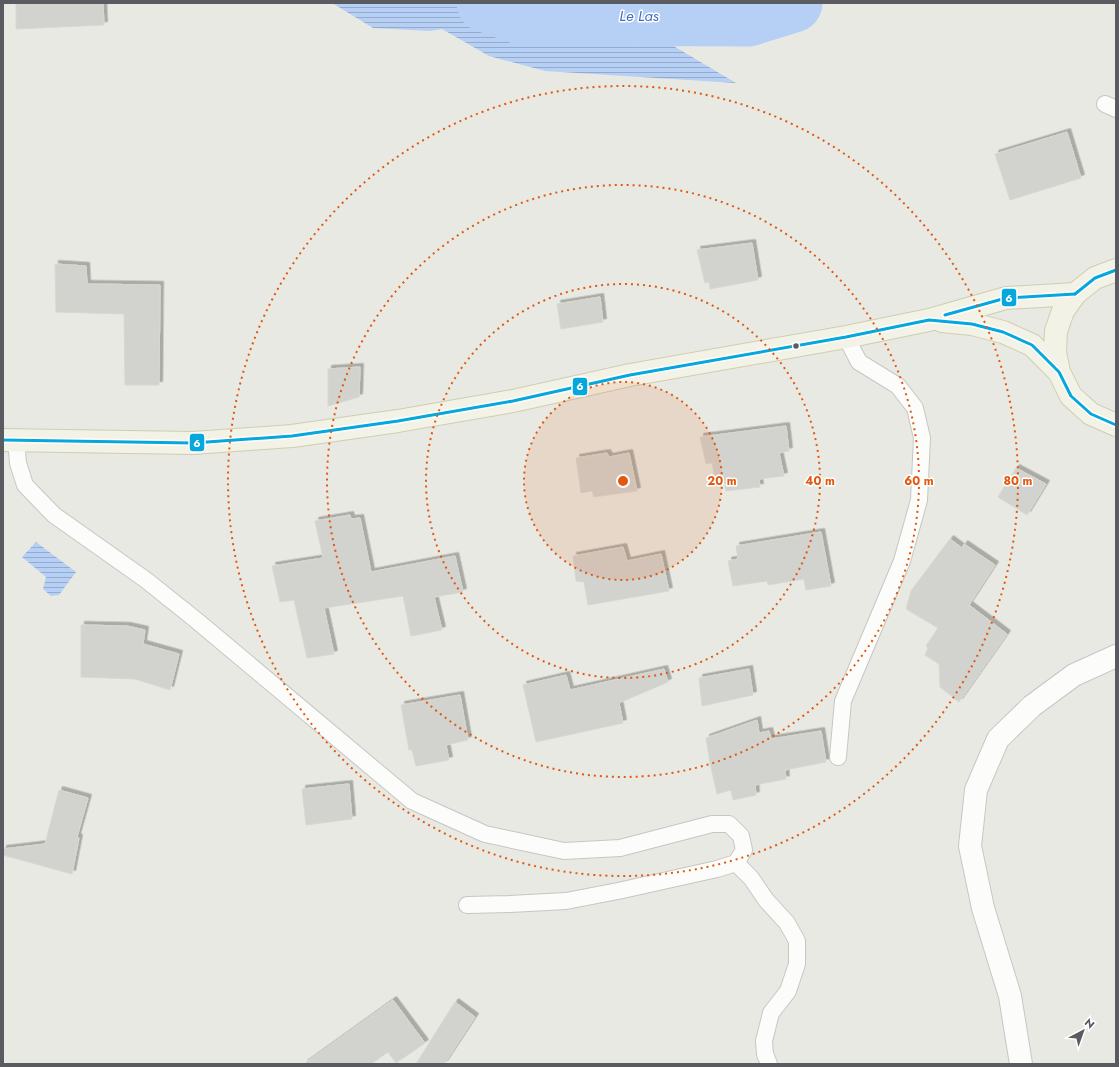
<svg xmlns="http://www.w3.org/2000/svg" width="1119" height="1067" font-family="Jost,sans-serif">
  <defs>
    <pattern id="water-rules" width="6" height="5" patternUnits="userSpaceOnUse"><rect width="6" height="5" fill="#b5cff5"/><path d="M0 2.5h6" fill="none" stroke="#96abca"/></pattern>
    <filter id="shadow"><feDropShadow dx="3.5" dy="-3.5" stdDeviation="0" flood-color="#0004"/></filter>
  </defs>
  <rect width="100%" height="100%" fill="#e9e9e3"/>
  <!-- water -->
  <g fill="url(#water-rules)">
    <path d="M332,3h288l30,29 86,51 -191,-12 -56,-15 -47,-27 -12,2 -57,-3z"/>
    <path d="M36,542l40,30 -17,23 -8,1 -8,-7 3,-12 -24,-20z"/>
  </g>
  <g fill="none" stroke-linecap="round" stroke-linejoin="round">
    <!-- river -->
    <path stroke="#b5cff5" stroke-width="59" d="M486,3l37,13 225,1 45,-14"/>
  </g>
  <!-- building -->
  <g fill="#d2d2ce" stroke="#d8d7d2" filter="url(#shadow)">
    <path d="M16,3h87l1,22 -88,4z"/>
    <path d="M1067,132l14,46 -71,22 -15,-46z"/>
    <path d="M752,243l6,37 -48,9 -1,-7 -4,1 -8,-33z"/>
    <path d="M55,264l31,2 1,18 73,1 -1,100h-34l-1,-71 -68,-2z"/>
    <path d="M600,297l3,25 -42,7 -4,-25z"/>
    <path d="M360,367l-1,30 -31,9v-37z"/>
    <path d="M786,426l3,25 -10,2 5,23 -25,3 1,8 -34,4 -1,-8 -9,1 -4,-21 -6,1 -6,-27z"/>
    <path d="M607,453l2,4 20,-4 8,38 -43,6 -2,-6 -11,2 -5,-35z"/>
    <path d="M1016,468l30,16 -19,31 -29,-18z"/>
    <path d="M350,515l1,4 9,-1 11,54 84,-16 8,36 -29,5 8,33 -31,6 -8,-40 -79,12 10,46 -27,4 -13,-58 -14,2 -8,-36 51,-8 -8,-37z"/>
    <path d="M821,532l10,54 -25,4 -2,-11 -36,6 -1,-4 -34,5 -5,-25 10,-2 -2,-13z"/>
    <path d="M950,539l12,9 2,-4 31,21 -26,40 38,29 -48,68 -19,-15 -1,-23 -14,-9 3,-7 -2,-2 12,-18 -32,-19 5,-18z"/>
    <path d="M623,547l4,14 34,-7 8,37 -81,14 -4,-23 -8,-1 -3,-25z"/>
    <path d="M81,625l46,1 18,4 -2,14 36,10 -9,36 -35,-11 -54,-2z"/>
    <path d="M664,669l4,13 -49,21 4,20 -87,19 -13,-57 43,-10 4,15z"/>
    <path d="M749,669l4,26 -51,11 -3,-28z"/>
    <path d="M460,695l8,45 -22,5 3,15 -33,6 -4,-16h-3l-8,-45z"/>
    <path d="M757,720l2,13 10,-2 2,8 50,-8 5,31 -41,8 1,9 -31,6 1,10 -23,5 -2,-10 -14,4 -7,-31 -4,-25z"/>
    <path d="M349,784l3,35 -46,6 -4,-36z"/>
    <path d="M59,790l29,8 -11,39 2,1 -7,36 -69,-19v-6l42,-5z"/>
    <path d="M393,1000l32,43 -29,20 -8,-11 -17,12h-67z"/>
    <path d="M455,1002l20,15 -31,47h-28z"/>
  </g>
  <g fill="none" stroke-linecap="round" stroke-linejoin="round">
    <!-- lane casing -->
    <g stroke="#c6c7c5" stroke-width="18">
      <g id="lane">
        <path d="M1105,104l11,5"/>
        <path d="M16,440l2,23 7,22 29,30 92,65 50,40 216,181 73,33 79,17 56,-3 92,-24h17l12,12 3,14 -8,13 -19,6 -99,22 -52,10 -56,3 -43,1"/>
        <path d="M838,757l5,-56 59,-140 17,-61 3,-62 -7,-30 -17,-22 -39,-24 -13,-25"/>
        <path d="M736,863l15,15 15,22 21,23 10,18v23l-9,27 -17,22 -7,28 1,13 4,10"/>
      </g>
    </g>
    <!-- street casing -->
    <g stroke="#c6c7c5" stroke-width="24">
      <path id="street" d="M1021,1064l-11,-68 -27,-88 -13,-62 6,-56 22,-51 34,-33 42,-31 42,-19"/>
    </g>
    <!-- primary casing -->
    <g stroke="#d0cdb1" stroke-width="24">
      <g id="primary">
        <path d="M1116,270l-21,8 -20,16 -12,17 -7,20 -1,21 4,20 12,24 20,18 25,11"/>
        <path d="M942,321l30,3 31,8 29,13 27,27"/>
        <path d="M3,440l190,3 99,-7 106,-15 115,-20 117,-26 216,-38 83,-17 77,-22 69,-4"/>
      </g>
    </g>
    <!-- lane -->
    <use href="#lane" stroke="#fcfcfb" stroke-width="16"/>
    <!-- street -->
    <use href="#street" stroke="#fcfcfb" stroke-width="22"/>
    <!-- primary -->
    <use href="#primary" stroke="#f2f2e6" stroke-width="22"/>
    <!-- bus-1 casing -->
    <g stroke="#fff" stroke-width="6">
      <g id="bus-1">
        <path d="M1075,294l20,-16 21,-8"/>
        <path d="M945,315l61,-17 69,-4"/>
        <path d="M3,440l190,3 99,-7 106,-15 115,-20 117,-26 216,-38 83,-17 43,4 31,8 29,13 27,27 12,24 20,18 25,11"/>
      </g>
    </g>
    <!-- bus-1 -->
    <use href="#bus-1" stroke="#06a7dc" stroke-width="3"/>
  </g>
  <!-- distance rings -->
  <circle cx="623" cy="481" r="99" fill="#e15910" fill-opacity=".12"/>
  <g fill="none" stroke="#e15910" stroke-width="2" stroke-dasharray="2 4">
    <circle cx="623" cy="481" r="99"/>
    <circle cx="623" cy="481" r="197"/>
    <circle cx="623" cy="481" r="296"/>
    <circle cx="623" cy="481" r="395"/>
  </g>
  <!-- markers -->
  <circle fill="#595b61" stroke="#fff" stroke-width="1.5" cx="796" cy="346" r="3.5"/>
  <g text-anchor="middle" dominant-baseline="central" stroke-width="3" stroke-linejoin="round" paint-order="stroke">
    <!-- water labels -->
    <g font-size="15" font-style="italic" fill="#436abe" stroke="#fff">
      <text x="639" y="16">Le Las</text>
    </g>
  </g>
  <circle cx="623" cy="481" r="6" fill="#e15910" stroke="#fff" stroke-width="2"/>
  <g font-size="12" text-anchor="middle" font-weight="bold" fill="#e15910" stroke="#fff" stroke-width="3" stroke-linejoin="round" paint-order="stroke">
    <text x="722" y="485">20 m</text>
    <text x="820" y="485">40 m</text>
    <text x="919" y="485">60 m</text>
    <text x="1018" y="485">80 m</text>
  </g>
  <g stroke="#fff" stroke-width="1.5">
    <rect x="1001" y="288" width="16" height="19" rx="4" fill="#06a7dc"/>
    <rect x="572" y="377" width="16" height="19" rx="4" fill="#06a7dc"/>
    <rect x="189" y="433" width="16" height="19" rx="4" fill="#06a7dc"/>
  </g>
  <g font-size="11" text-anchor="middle" font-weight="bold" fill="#fff">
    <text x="1009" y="302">6</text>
    <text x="580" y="390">6</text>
    <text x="197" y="447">6</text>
  </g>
  <!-- border -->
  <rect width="1119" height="1067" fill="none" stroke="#595b61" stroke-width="8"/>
  <!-- north arrow -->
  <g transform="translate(1083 1031) rotate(41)" stroke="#ffffff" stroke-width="3" paint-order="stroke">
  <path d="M0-3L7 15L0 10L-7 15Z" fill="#595b61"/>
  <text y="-6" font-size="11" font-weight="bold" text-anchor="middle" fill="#595b61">N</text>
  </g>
</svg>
